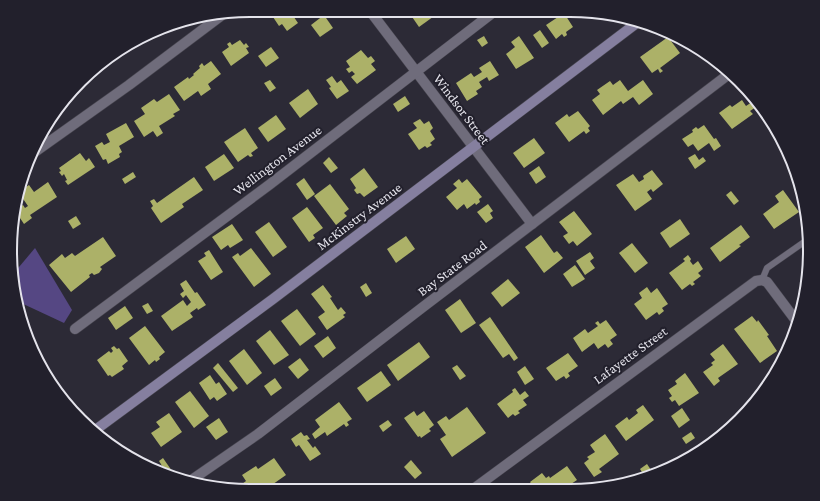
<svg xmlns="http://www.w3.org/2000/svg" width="820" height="501" font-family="'Crimson Pro',serif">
  <rect width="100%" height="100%" fill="#2c2a36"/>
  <!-- forest -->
  <path fill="#554783" d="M35,248l37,62 -8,13 -45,-21 -5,-29z"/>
  <!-- building -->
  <g fill="#acb168">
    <path d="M270,10h19l9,13 -11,8 -5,-7 -3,2 -10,-15z"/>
    <path d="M408,11h28l1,3 -18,13z"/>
    <path d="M584,12h10l-7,5z"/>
    <path d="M564,13l9,14 -7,5 1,3 -3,2 -2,-3 -6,5 -10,-14z"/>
    <path d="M324,15l9,13 -13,9 -9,-12z"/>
    <path d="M540,30l9,13 -7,5 -9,-13z"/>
    <path d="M484,36l4,7 -6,4 -5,-7z"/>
    <path d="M519,36l15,22 -18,11 -10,-15 9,-7 -4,-5z"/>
    <path d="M668,37l12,16 -20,15 3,3 -3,2 -2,-4 -6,4 -12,-16z"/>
    <path d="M240,40l4,5 2,-2 3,4 -3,1 3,5 -18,13 -9,-14 7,-5 -2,-3 3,-2 2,3z"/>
    <path d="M271,47l8,11 -13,9 -8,-11z"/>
    <path d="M361,50l7,8 3,-2 4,5 -4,3 5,6 -19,14 -6,-7 4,-3 -3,-3 -3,2 -3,-4 4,-2 -4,-6z"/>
    <path d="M211,61l10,13 -13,10 3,5 -10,7 -3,-5 -14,10 -10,-14 14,-10 1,2 5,-4 -1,-1 7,-6 -1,-2 3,-3 2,3z"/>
    <path d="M490,61l9,14 -10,6 -2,-4 -8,5 3,5 -6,4 2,3 -11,7 -11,-18 15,-10 3,4 8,-5 -3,-4z"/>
    <path d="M332,76l5,7 4,-3 8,11 -12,8 -8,-11 2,-1 -5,-7z"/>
    <path d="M270,80l6,8 -6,4 -6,-9z"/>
    <path d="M620,80l8,11 15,-11 10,14 -14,11 -6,-8 -10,7 -2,-3 -18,14 -11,-15 8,-6 -3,-4 13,-9 3,4z"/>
    <path d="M308,89l10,15 -18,14 -11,-15z"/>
    <path d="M169,94l11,16 -7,4 2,2 -16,10 4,7 -6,4 -4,-6 -9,6 -10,-16 11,-7 -4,-6 13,-9 3,3z"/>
    <path d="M405,96l5,8 -12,8 -5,-8z"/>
    <path d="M742,100l4,6 6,-4 4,5 -6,4 3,3 -21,15 -13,-16 11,-8 2,2z"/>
    <path d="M578,111l12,15 -2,2 2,3 -4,3 -2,-3 -15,11 -14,-19 12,-9 2,3z"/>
    <path d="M276,115l10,14 -18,13 -10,-14z"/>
    <path d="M420,119l4,5 5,-3 4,7 -3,3 5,8 -5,4 2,2 -5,3 -2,-2 -6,4 -11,-16 9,-6 -4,-5z"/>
    <path d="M771,122l4,5 -4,3 -4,-6z"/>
    <path d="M126,123l8,14 -15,9 3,6 -3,2 1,3 -12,7 -2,-5 -3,1 -8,-14 7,-4 2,3 6,-3 -4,-8z"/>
    <path d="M704,125l10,14 2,-1 5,8 -7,5 -5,-8 -11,8 -5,-7 -5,3 -6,-8 11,-7 -1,-2 4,-3 2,2z"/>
    <path d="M245,128l13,20 -7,5 2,3 -3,1 -2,-2 -10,7 -14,-20z"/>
    <path d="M534,138l11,15 -21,15 -11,-15z"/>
    <path d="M80,153l6,8 3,-3 6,9 -27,18 -3,-4 2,-1 -3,-6 -2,2 -3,-4 2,-1 -2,-3z"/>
    <path d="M224,154l10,14 -20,13 -9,-14z"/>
    <path d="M695,154l4,6 4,-3 3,4 -11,8 -7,-11z"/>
    <path d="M329,157l9,11 -7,5 -8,-10z"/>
    <path d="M539,166l7,11 -10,7 -7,-11z"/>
    <path d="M364,168l14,19 -14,10 -4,-4 -3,1 -3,-4 2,-2 -6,-9z"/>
    <path d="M652,170l11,14 -10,8 -2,-3 -4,3 5,7 -17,12 -19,-26 17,-11 6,8 5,-3 -1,-3z"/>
    <path d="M133,172l3,5 -11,7 -3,-5z"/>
    <path d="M194,177l9,13 -21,14 2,3 -23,16 -10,-15 2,-2 -3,-5 4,-2 3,4z"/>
    <path d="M304,178l11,16 -8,6 -11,-16z"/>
    <path d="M459,179l3,4 5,-4 15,18 -3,2 1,3 -4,3 -1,-2 -8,6 -3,-5 -7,6 -11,-13 11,-9 -4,-4z"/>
    <path d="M48,182l9,15 -27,18 2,3 -8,6 -8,-12 1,-3 6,-4 2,3 3,-2 -9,-13 1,-2 9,-6 5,7z"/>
    <path d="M330,184l19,25 -5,4 3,3 -11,9 -22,-29z"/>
    <path d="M783,190l16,22 -25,17 -11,-15 16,-12 -4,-6z"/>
    <path d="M731,191l8,10 -5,4 -8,-10z"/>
    <path d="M488,204l5,7 -3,2 3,5 -7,5 -9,-11z"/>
    <path d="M307,207l16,21 -10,7 2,3 -6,4 -17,-24z"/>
    <path d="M574,211l18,23 -15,12 -4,-5 -4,3 -6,-8 5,-3 -9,-11z"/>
    <path d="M76,216l5,8 -8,5 -5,-8z"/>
    <path d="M680,219l10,15 -20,14 -10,-15z"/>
    <path d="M269,222l18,25 -14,10 -18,-25z"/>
    <path d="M232,224l11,16 -13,8 -2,-3 -7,5 -9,-13z"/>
    <path d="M741,225l9,12 -11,8 2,1 -21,16 -10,-14z"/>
    <path d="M541,235l13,18 3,-2 6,7 -19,15 -19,-26z"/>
    <path d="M406,236l9,13 -19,14 -9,-14z"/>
    <path d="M103,237l13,19 -16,11 2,2 -3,4 -5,2 -2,-2 -3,2 1,2 -19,15 -22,-27 13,-11 3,4 7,-5 3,3z"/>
    <path d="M632,243l16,20 -13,10 -16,-20z"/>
    <path d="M251,248l20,26 -17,13 -22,-30 6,-4 2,3z"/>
    <path d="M209,250l14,22 -12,8 -13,-19 8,-5 -2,-3z"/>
    <path d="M590,252l4,6 -4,3 5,7 -10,7 -9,-14z"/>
    <path d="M688,255l3,4 -1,2 3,4 5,-4 5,8 -5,4 3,3 -8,6 2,2 -3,2 -2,-2 -8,6 -13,-17 16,-12 -2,-2z"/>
    <path d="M575,265l10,14 -13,8 -9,-13z"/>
    <path d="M508,279l12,14 -18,14 -11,-14z"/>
    <path d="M186,280l9,13 2,-1 9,13 -8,5 -1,-2 -7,5 3,4 -21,14 -11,-15 22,-16 4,6 4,-4 -5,-7 -3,3 -3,-4 4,-3 -4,-7z"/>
    <path d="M366,283l6,10 -6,4 -6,-10z"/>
    <path d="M323,285l9,12 -2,1 8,12 3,-3 5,6 -3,2 2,2 -18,13 -9,-13 7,-5 -14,-18z"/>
    <path d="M647,287l4,6 6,-5 11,16 -6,4 2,3 -5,4 -2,-3 -11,8 -12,-16 8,-6 -3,-5z"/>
    <path d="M460,299l16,24 -15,10 -16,-23z"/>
    <path d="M148,303l5,8 -6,3 -5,-8z"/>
    <path d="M125,306l8,12 -17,12 -8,-12z"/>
    <path d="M297,309l19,25 -16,12 -19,-25z"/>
    <path d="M752,316l5,6 1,-2 11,15 -2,1 10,15 -17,12 -26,-34z"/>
    <path d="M490,317l28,41 -4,3 -5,-7 -6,4 -24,-33z"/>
    <path d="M606,320l11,15 -7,5 3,4 -5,4 -3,-4 -7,5 -4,-6 -12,9 -9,-14 12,-9 3,4 10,-7 -3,-3 3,-2 2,3z"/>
    <path d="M145,326l20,26 -6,5 1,2 -4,3 -1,-2 -6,5 -20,-27z"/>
    <path d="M270,330l19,25 -15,10 -18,-24z"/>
    <path d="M328,336l8,12 -13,10 -9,-12z"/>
    <path d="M419,342l11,15 -32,24 -11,-16z"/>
    <path d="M723,344l15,20 -20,14 2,3 -6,5 -11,-14 10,-7 -2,-2 4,-3 -5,-6z"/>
    <path d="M114,346l3,3 2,-1 9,13 -6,5 2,3 -12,8 -2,-2 -2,1 -11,-16 12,-9 2,2 2,-2 -2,-3z"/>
    <path d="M244,349l18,24 -15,12 -18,-24z"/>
    <path d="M568,353l10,13 -10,7 2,3 -4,3 -2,-3 -8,5 -10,-13z"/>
    <path d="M300,358l9,12 -11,9 -10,-12z"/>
    <path d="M218,363l20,25 -5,4 -20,-24z"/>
    <path d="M457,365l9,11 -6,4 -8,-12z"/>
    <path d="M525,366l9,13 -9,6 -8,-13z"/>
    <path d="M381,371l10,14 -24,17 -10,-14z"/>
    <path d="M685,373l14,20 -20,13 -4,-6 -3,2 -3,-4 3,-2 -4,-6 9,-6 -2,-3z"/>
    <path d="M210,375l6,9 3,-2 8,12 -10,7 -3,-4 -4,3 -11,-17z"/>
    <path d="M275,378l7,10 -11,8 -7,-10z"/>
    <path d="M515,388l5,7 5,-4 4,5 -6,4 4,5 -9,6 2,2 -5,3 -2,-2 -5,4 -11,-14 16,-12 -1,-2z"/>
    <path d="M190,391l19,25 -15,12 -19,-26z"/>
    <path d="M339,402l13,17 -5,3 2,3 -3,2 -2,-3 -17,12 -2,-4 -10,7 -3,-5 8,-7 -5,-7z"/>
    <path d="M643,405l11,15 -28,21 -11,-15 12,-9 2,3 9,-7 -2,-3z"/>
    <path d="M467,407l19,26 -34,24 -12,-18 6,-4 -9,-13 9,-6 3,4z"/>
    <path d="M682,408l8,12 -11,8 -8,-12z"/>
    <path d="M414,411l3,5 7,-5 10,14 -5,4 2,2 -10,7 -1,-2 -2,1 -14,-19z"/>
    <path d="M169,413l13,19 -21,15 -10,-14 9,-6 -4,-5z"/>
    <path d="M219,418l9,14 -12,8 -10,-13z"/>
    <path d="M388,420l4,5 -9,7 -4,-6z"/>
    <path d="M301,432l3,4 3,-1 3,4 -3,1 6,8 2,-2 6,8 -11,7 -11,-16 -3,2 -5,-8z"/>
    <path d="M691,432l4,6 -9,6 -4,-6z"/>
    <path d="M605,434l14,20 -20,15 3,3 -8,5 -10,-14 5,-4 -2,-2 8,-5 -5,-7z"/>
    <path d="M163,458l9,13 -5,3 -8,-13z"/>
    <path d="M274,458l12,17 -20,14h-20l-4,-5 4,-3 -4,-6 14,-9 2,3z"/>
    <path d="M411,460l11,13 -7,6 -11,-12z"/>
    <path d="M151,461l9,12 -15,-8z"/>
    <path d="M647,464l6,9 -8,4 -5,-8z"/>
    <path d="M567,466l10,14 -15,10h-26l-6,-8 12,-9 4,5 3,-2 1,2z"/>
    <path d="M407,483l4,7h-14z"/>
  </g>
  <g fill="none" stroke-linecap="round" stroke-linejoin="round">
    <!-- lane casing -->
    <g stroke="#47454f" stroke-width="7">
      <path id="lane" d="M762,280l5,-12 40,-28"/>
    </g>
    <!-- street casing -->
    <g stroke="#47454f" stroke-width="11">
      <g id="street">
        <path d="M370,11l162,213"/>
        <path d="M32,154l97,-69 93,-70"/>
        <path d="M75,329l194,-144 226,-174"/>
        <path d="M190,481l68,-47 165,-127 306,-233"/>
        <path d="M472,490l284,-209 6,-1 5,2 30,40"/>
      </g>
    </g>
    <!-- secondary casing -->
    <g stroke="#47454f" stroke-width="11">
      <path id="secondary" d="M94,431l179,-132 365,-277"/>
    </g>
    <!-- lane -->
    <use href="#lane" stroke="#6f6c7b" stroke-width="6"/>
    <!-- street -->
    <use href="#street" stroke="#6f6c7b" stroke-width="10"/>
    <!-- secondary -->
    <use href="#secondary" stroke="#857f9f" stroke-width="10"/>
  </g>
  <g text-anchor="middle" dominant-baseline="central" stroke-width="4" stroke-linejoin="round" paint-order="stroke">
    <!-- street labels -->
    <g font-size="14" fill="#e4e3eb" stroke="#22202c">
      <text transform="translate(462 109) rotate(53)">Windsor Street</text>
      <text transform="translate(277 160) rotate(-37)">Wellington Avenue</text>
      <text transform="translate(359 216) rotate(-37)">McKinstry Avenue</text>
      <text transform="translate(452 268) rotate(-37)">Bay State Road</text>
      <text transform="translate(630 355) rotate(-36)">Lafayette Street</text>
    </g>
  </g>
  <!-- crop -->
  <path d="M0 0H820V501H0ZM250 17H570A233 233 0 0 1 803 250V251A233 233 0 0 1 570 484H250A233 233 0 0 1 17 251V250A233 233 0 0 1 250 17Z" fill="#22202c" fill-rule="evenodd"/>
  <path fill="none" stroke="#e4e3eb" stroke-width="2" d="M250 17H570A233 233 0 0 1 803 250V251A233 233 0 0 1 570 484H250A233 233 0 0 1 17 251V250A233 233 0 0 1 250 17Z"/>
</svg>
